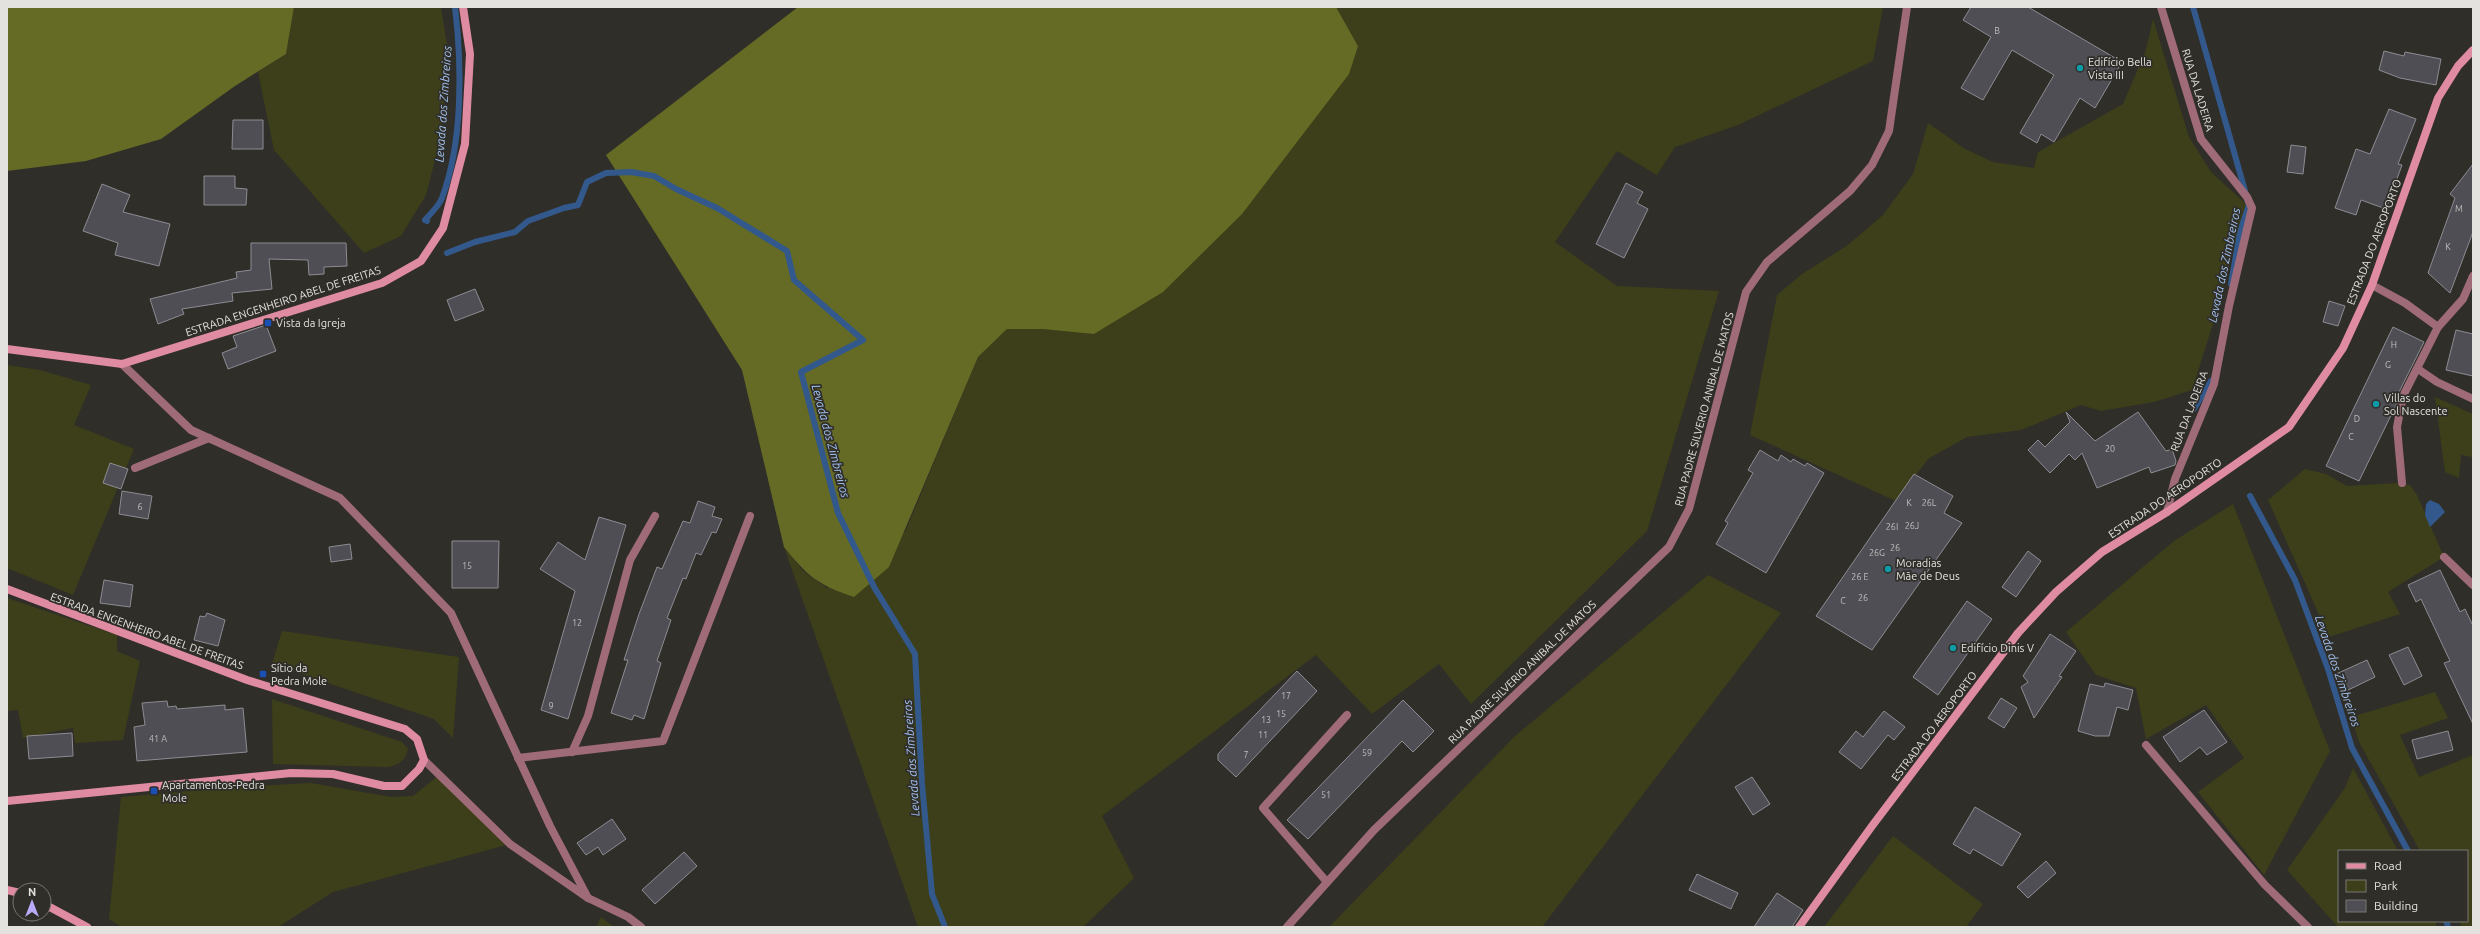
<svg xmlns="http://www.w3.org/2000/svg" width="2480" height="934" font-family="Ubuntu,sans-serif">
  <rect width="100%" height="100%" fill="#302e29"/>
  <!-- green -->
  <g fill="#3c3f19">
    <path d="M294,7h147l6,38 -4,84 -17,66 -25,41 -37,17 -90,-103 -16,-78 28,-18z"/>
    <path d="M1336,7h547l-10,54 -135,64 -63,22 -18,28 -40,-24 -62,91 62,44 102,5 -72,240 -176,173 -32,-40 -67,50 -56,-59 -214,161 32,62 -51,49h-165l-134,-380 19,24 24,17 78,-56 73,-175 29,-28h36l315,-283z"/>
    <path d="M2153,19l36,118 22,35 35,32 -33,120 -21,66 -38,12 -53,9 -20,-6 -60,25 -54,7 -39,22 -32,42 -146,-66 27,-140 25,-21 46,-29 35,-30 30,-41 15,-51 37,26 28,13 41,6 4,-16 85,-48 23,-54z"/>
    <path d="M7,365l33,5 51,15 -17,40 60,24 -61,146 -66,-27z"/>
    <path d="M2435,397l38,17v43l-12,-2 -2,23 -14,-6z"/>
    <path d="M2305,469l21,5 21,12 52,-3 11,2 7,10 27,62 -56,35 12,22 -71,23 -61,-137z"/>
    <path d="M2233,504l97,247 -66,124 -66,-83 46,-34 -38,-53 -60,34 -10,-51 -40,-13 -30,-43 108,-91z"/>
    <path d="M1708,575l73,38 -239,314h-213l186,-191z"/>
    <path d="M7,598l110,37v16l23,10 -17,79 -48,3 -2,-15 -50,10 -5,-28 -11,1z"/>
    <path d="M282,631l177,26 -6,81 -19,-19 -162,-55z"/>
    <path d="M2435,692l13,26 -48,17 19,42 54,-22v172h-11l-3,-6h8v-70h-47l-61,-109 -8,-25z"/>
    <path d="M272,699l130,43 6,7c-2,11 -9,16 -20,18l-115,-3z"/>
    <path d="M2353,768l45,83h-59v70h96l2,6h-99l-51,-57 58,-82z"/>
    <path d="M439,775l71,69 -177,48 -55,35h-156l-13,-8 12,-122 116,-10 74,-4 80,14 22,-1z"/>
    <path d="M1893,836l90,68 -17,23h-142z"/>
    <path d="M601,917l13,10h-18z"/>
  </g>
  <!-- forest -->
  <g fill="#656b24">
    <path d="M7,7h287l-8,47 -51,32 -74,53 -75,22 -79,10z"/>
    <path d="M798,7h538l22,39 -9,28 -107,140 -79,78 -69,42 -51,-5h-36l-29,28 -89,210 -35,30c-36,-12 -47,-21 -70,-50l-42,-177 -136,-215z"/>
  </g>
  <!-- water -->
  <path fill="#33598c" d="M2430,500l9,4 6,8 -15,15 -5,-12 1,-11z"/>
  <g fill="none" stroke-linecap="round" stroke-linejoin="round">
    <!-- stream -->
    <g stroke="#33598c" stroke-width="6">
      <path d="M2193,7l56,198 -9,27 -9,52"/>
      <path d="M427,221l-2,-1c6,-7 14,-14 17,-22 21,-56 20,-133 13,-191"/>
      <path d="M447,253l28,-11 40,-10 13,-11 36,-13 14,-3 9,-23 19,-9 25,-1 23,4 22,13 41,19 70,43 7,29 69,60 -62,32 37,141 36,74 41,67 7,129 10,111 13,33"/>
      <path d="M2194,409l17,-28"/>
      <path d="M2250,496l45,84 33,89 24,79 56,103"/>
      <path d="M2446,921l2,6"/>
    </g>
  </g>
  <!-- building -->
  <g fill="#4f4e54" stroke="#8d8c93">
    <path d="M1971,7h57l94,55 -27,46 -15,-10 -26,44 -13,-8 -4,9 -17,-10 34,-58 -42,-25 -29,50 -22,-12 30,-51 -28,-17z"/>
    <path d="M2384,51l20,5 1,-4 36,7 -5,26 -36,-7 -21,-8z"/>
    <path d="M2389,109l27,10 -18,45 4,1 -16,44 -25,-9 -5,15 -21,-7 21,-59 14,5z"/>
    <path d="M233,120h30v29h-31z"/>
    <path d="M2291,145l15,2 -3,27 -16,-2z"/>
    <path d="M2473,164v68l-23,61 -22,-20 27,-75 -5,-4z"/>
    <path d="M204,176h31v12l12,1 -1,16h-42z"/>
    <path d="M1626,183l17,9 -6,11 11,6 -24,49 -28,-14z"/>
    <path d="M102,184l28,11 -7,17 47,12 -11,42 -44,-11 3,-12 -35,-12z"/>
    <path d="M251,243h95l1,23 -23,1v7l-15,1 -1,-15 -39,-1 3,30 -40,4 1,8 -51,8 2,5 -26,10 -8,-25 87,-21 -1,-6 15,-2z"/>
    <path d="M475,289l9,21 -29,11 -8,-21z"/>
    <path d="M2329,301l16,5 -7,20 -15,-4z"/>
    <path d="M266,325l10,26 -48,18 -6,-16 15,-6 -4,-11z"/>
    <path d="M2393,327l31,15 -26,52 -2,11 -37,76 -33,-15z"/>
    <path d="M2456,330l17,4v42l-27,-6z"/>
    <path d="M2066,412l29,29 43,-29 28,39 6,-2 4,12 -1,4 -24,8 -2,-6 -52,21 -15,-35 -7,7 -6,-6 -19,19 -22,-23 10,-10 7,7 25,-25z"/>
    <path d="M1760,450l18,11 3,-6 10,7 2,-3 12,7 2,-3 17,10 -58,100 -50,-29 12,-21 -3,-2 28,-48 -5,-3z"/>
    <path d="M110,463l18,6 -7,20 -18,-6z"/>
    <path d="M1914,474l39,22 -9,17 18,10 -90,127 -56,-34z"/>
    <path d="M122,491l30,5 -4,23 -29,-5z"/>
    <path d="M698,501l17,6 -3,9 10,3 -6,14 -4,-1 -11,23 -5,-2 -10,26 -3,-1 -16,40 4,2 -14,41 4,2 -17,56 -10,-4 -2,5 -21,-7 17,-53h-4l15,-46 18,-47 5,2 21,-48 7,2z"/>
    <path d="M599,517l27,8 -58,194 -27,-9 34,-119 -35,-22 18,-27 27,18z"/>
    <path d="M452,541h47l-1,47h-46z"/>
    <path d="M350,544l2,15 -21,3 -2,-15z"/>
    <path d="M2028,551l13,10 -25,36 -14,-10z"/>
    <path d="M2440,570l20,42 5,-3 8,17v98l-29,-61 6,-2 -29,-62 -5,3 -8,-17z"/>
    <path d="M104,580l29,5 -3,22 -30,-4z"/>
    <path d="M1967,601l25,18 -54,76 -25,-18z"/>
    <path d="M207,613l18,7 -7,26 -24,-6 6,-24 5,1z"/>
    <path d="M2050,634l26,17 -17,25 3,1 -28,41 -13,-31 7,-5 -5,-6z"/>
    <path d="M2408,647l14,29 -18,9 -15,-30z"/>
    <path d="M2367,660l8,17 -31,15 -8,-18z"/>
    <path d="M1297,671l20,20 -81,86 -18,-17v-6z"/>
    <path d="M2105,683l28,7 -5,20 -11,-3 -8,29h-14l-17,-5 12,-47 14,3z"/>
    <path d="M2001,698l16,10 -13,20 -16,-10z"/>
    <path d="M1403,700l31,31 -21,21 -11,-11 -94,98 -21,-19z"/>
    <path d="M167,701l1,6 8,-1 1,3 48,-4v5l18,-2 4,44 -110,9 -3,-34 11,-2 -3,-22z"/>
    <path d="M2204,710l23,32 -20,13 -7,-8 -20,15 -17,-25z"/>
    <path d="M1884,711l21,16 -11,13 -6,-5 -27,34 -22,-17 17,-21 7,6z"/>
    <path d="M2448,731l5,19 -36,9 -5,-19z"/>
    <path d="M72,733l1,23 -44,3 -2,-23z"/>
    <path d="M1752,777l18,27 -17,11 -18,-28z"/>
    <path d="M1975,807l46,27 -19,32 -29,-17 -3,5 -17,-10z"/>
    <path d="M612,819l14,20 -23,16 -5,-8 -12,8 -9,-12z"/>
    <path d="M684,852l13,14 -42,38 -13,-14z"/>
    <path d="M2046,861l10,12 -28,25 -11,-11z"/>
    <path d="M1697,874l41,19 -7,16 -42,-19z"/>
    <path d="M1777,893l26,17 -11,17h-38z"/>
  </g>
  <g fill="none" stroke-linecap="round" stroke-linejoin="round">
    <!-- minor -->
    <g stroke="#9f6b78" stroke-width="8">
      <path d="M2161,7l40,132 46,58 5,11 -23,98 -15,78 -39,95 -8,33"/>
      <path d="M2372,285l33,18 33,24"/>
      <path d="M122,364l69,66 149,68 111,115 99,213 38,72"/>
      <path d="M2418,369l19,13 36,17"/>
      <path d="M135,468l74,-30"/>
      <path d="M2402,483l-5,-56 6,-31 35,-69 25,-28 10,-23"/>
      <path d="M2444,557l29,28"/>
      <path d="M2146,745l119,140 43,42"/>
      <path d="M572,752l16,-36 42,-156 25,-44"/>
      <path d="M518,758l145,-17 87,-225"/>
      <path d="M424,760l86,84 78,54 40,19 13,10"/>
      <path d="M1326,881l-63,-73 84,-93"/>
      <path d="M1287,927l87,-97 295,-283 20,-38 57,-217 21,-30 83,-71 22,-26 17,-34 18,-124"/>
    </g>
    <!-- secondary -->
    <g stroke="#df8ba2" stroke-width="8">
      <path d="M7,349l115,15 260,-81 39,-22 22,-33 22,-84 5,-90 -7,-47"/>
      <path d="M7,589l240,91 158,49 12,10 7,21 -5,9 -17,17h-18l-51,-12 -42,-1 -284,28"/>
      <path d="M7,890l13,3"/>
      <path d="M44,904l43,23"/>
      <path d="M1799,927l73,-101 146,-193 38,-41 46,-40 65,-40 122,-85 54,-79 29,-63 66,-187 20,-32 15,-16"/>
    </g>
  </g>
  <!-- markers -->
  <g fill="#0f9aa8" stroke="#302e29" stroke-width="1.5">
    <circle cx="2080" cy="68" r="4"/>
    <circle cx="2376" cy="404" r="4"/>
    <circle cx="1888" cy="569" r="4"/>
    <circle cx="1953" cy="648" r="4"/>
  </g>
  <g fill="#1a4fb4" stroke="#302e29" stroke-width="1.5">
    <rect x="264" y="319" width="8" height="8" rx="2"/>
    <rect x="259" y="670" width="8" height="8" rx="2"/>
    <rect x="150" y="787" width="8" height="8" rx="2"/>
  </g>
  <g text-anchor="middle" dominant-baseline="central" stroke-width="3.5" stroke-linejoin="round" paint-order="stroke">
    <!-- number labels -->
    <g font-size="9" fill="#bfbdbc">
      <text x="1997" y="31">B</text>
      <text x="2459" y="209">M</text>
      <text x="2448" y="247">K</text>
      <text x="2394" y="345">H</text>
      <text x="2388" y="365">G</text>
      <text x="2357" y="419">D</text>
      <text x="2351" y="437">C</text>
      <text x="2110" y="449">20</text>
      <text x="1909" y="503">K</text>
      <text x="1929" y="503">26L</text>
      <text x="140" y="507">6</text>
      <text x="1912" y="526">26J</text>
      <text x="1892" y="527">26I</text>
      <text x="1895" y="548">26</text>
      <text x="1877" y="553">26G</text>
      <text x="467" y="566">15</text>
      <text x="1860" y="577">26 E</text>
      <text x="1863" y="598">26</text>
      <text x="1843" y="601">C</text>
      <text x="577" y="623">12</text>
      <text x="1286" y="696">17</text>
      <text x="551" y="706">9</text>
      <text x="1281" y="714">15</text>
      <text x="1266" y="720">13</text>
      <text x="1263" y="735">11</text>
      <text x="158" y="739">41 A</text>
      <text x="1367" y="753">59</text>
      <text x="1246" y="755">7</text>
      <text x="1326" y="795">51</text>
    </g>
    <!-- poi labels -->
    <g font-size="11" fill="#e4e2df" stroke="#302e29" text-anchor="start">
      <text x="2088" y="62">Edifício Bella<tspan x="2088" dy="13">Vista III</tspan></text>
      <text x="276" y="323">Vista da Igreja</text>
      <text x="2384" y="398">Villas do<tspan x="2384" dy="13">Sol Nascente</tspan></text>
      <text x="1896" y="563">Moradias<tspan x="1896" dy="13">Mãe de Deus</tspan></text>
      <text x="1961" y="648">Edifício Dinis V</text>
      <text x="271" y="668">Sítio da<tspan x="271" dy="13">Pedra Mole</tspan></text>
      <text x="162" y="785">Apartamentos-Pedra<tspan x="162" dy="13">Mole</tspan></text>
    </g>
    <!-- street labels -->
    <g font-size="11" fill="#e4e2df" stroke="#302e29">
      <text transform="translate(2198 90) rotate(73)">RUA DA LADEIRA</text>
      <text transform="translate(2374 242) rotate(-69)">ESTRADA DO AEROPORTO</text>
      <text transform="translate(283 301) rotate(-18)">ESTRADA ENGENHEIRO ABEL DE FREITAS</text>
      <text transform="translate(1704 409) rotate(-75)">RUA PADRE SILVERIO ANIBAL DE MATOS</text>
      <text transform="translate(2189 411) rotate(-69)">RUA DA LADEIRA</text>
      <text transform="translate(2165 498) rotate(-34)">ESTRADA DO AEROPORTO</text>
      <text transform="translate(147 631) rotate(20)">ESTRADA ENGENHEIRO ABEL DE FREITAS</text>
      <text transform="translate(1522 672) rotate(-44)">RUA PADRE SILVERIO ANIBAL DE MATOS</text>
      <text transform="translate(1934 726) rotate(-53)">ESTRADA DO AEROPORTO</text>
    </g>
    <!-- water labels -->
    <g font-size="12" font-style="italic" fill="#a1c2f0" stroke="#302e29">
      <text transform="translate(443 104) rotate(-86)">Levada dos Zimbreiros</text>
      <text transform="translate(2224 265) rotate(-78)">Levada dos Zimbreiros</text>
      <text transform="translate(831 441) rotate(75)">Levada dos Zimbreiros</text>
      <text transform="translate(2338 671) rotate(71)">Levada dos Zimbreiros</text>
      <text transform="translate(911 758) rotate(-94)">Levada dos Zimbreiros</text>
    </g>
  </g>
  <!-- border -->
  <rect width="2480" height="934" fill="none" stroke="#e4e2df" stroke-width="16"/>
  <!-- legend -->
  <rect x="2338" y="850" width="130" height="72" fill="#302e29" stroke="#787672"/>
  <rect x="2346" y="863" width="20" height="6" fill="#df8ba2" stroke="#787672"/>
  <text x="2374" y="870" font-size="12" fill="#e4e2df">Road</text>
  <rect x="2346" y="880" width="20" height="12" fill="#3c3f19" stroke="#787672"/>
  <text x="2374" y="890" font-size="12" fill="#e4e2df">Park</text>
  <rect x="2346" y="900" width="20" height="12" fill="#4f4e54" stroke="#787672"/>
  <text x="2374" y="910" font-size="12" fill="#e4e2df">Building</text>
  <!-- north arrow -->
  <g transform="translate(32 902)"><circle r="19" fill="#302e29" stroke="#787672"/>
  <path d="M0-3L7 15L0 10L-7 15Z" fill="#b9abf7"/>
  <text y="-6" font-size="11" font-weight="bold" text-anchor="middle" fill="#e4e2df">N</text>
  </g>
</svg>
